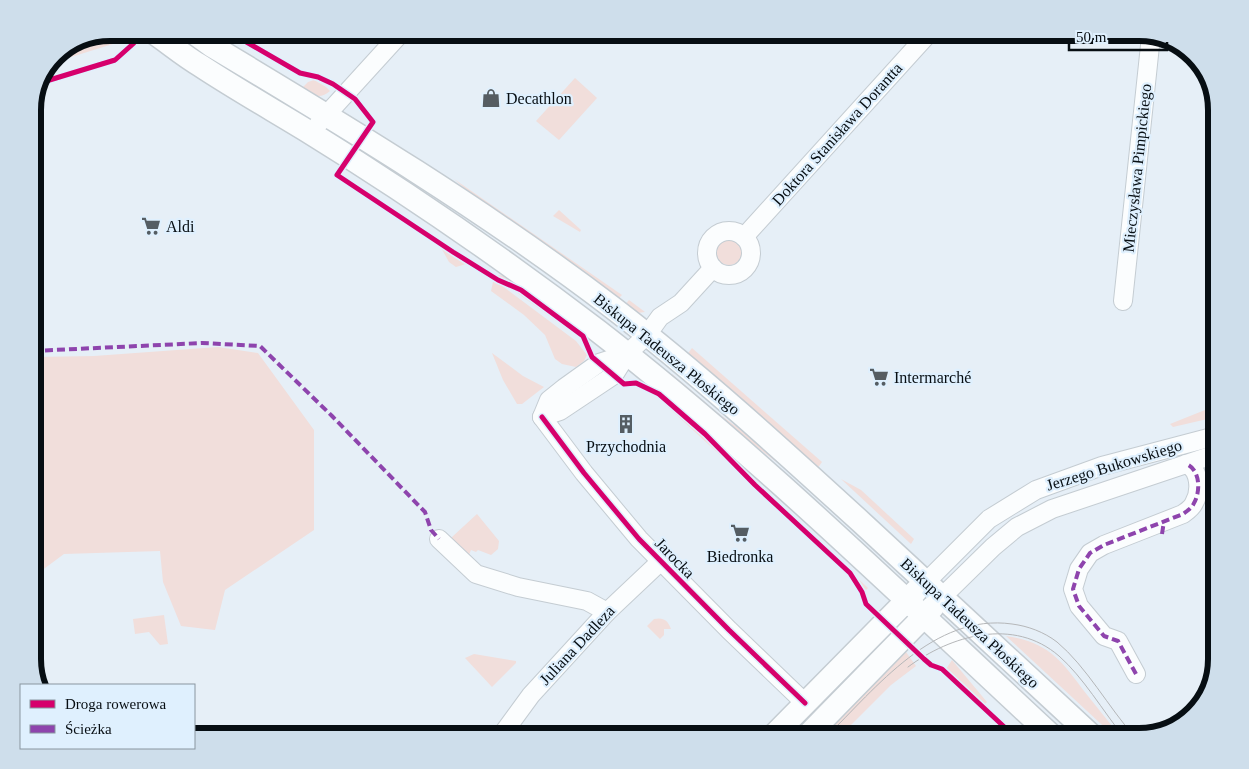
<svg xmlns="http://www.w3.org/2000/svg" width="1249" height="769" font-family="'Times New Roman',serif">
  <rect width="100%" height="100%" fill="#e6eff7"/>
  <!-- green -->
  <g fill="#f1dedb">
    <path d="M107,34l9,9 -64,20 3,-8z"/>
    <path d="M575,78l22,20 -38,42 -23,-19z"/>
    <path d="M314,80l12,7 4,4c-10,9 -18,4 -29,-2l7,-7z"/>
    <path d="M454,179l168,116 -6,6 -127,-91z"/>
    <path d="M559,210l22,20 -1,2 -27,-16z"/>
    <circle cx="729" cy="252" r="13"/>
    <path d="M440,243l35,23 -3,2 -6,-4 -10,3 -7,-5 -10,-18z"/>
    <path d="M497,275l12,1 80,60 -5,5 -89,-64z"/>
    <path d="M493,282h4l79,59 11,14 -3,6 -8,6 -14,-3 -7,-5 -10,-24 -21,-20 -33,-24z"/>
    <path d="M629,300l16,12 -8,1 -13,-7z"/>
    <path d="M218,347l40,6 56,77v100l-89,60 -10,40 -34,-4 -18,-44 -3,-31 -96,3 -31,23v-220l61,-1z"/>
    <path d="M692,348l130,114 -5,7 -131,-113z"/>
    <path d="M492,353l31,23 21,11 -22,17h-5l-14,-24z"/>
    <path d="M672,374l46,39 67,50 108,100 -2,2 -103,-94 -73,-56 -45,-38z"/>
    <path d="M658,391l47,39 73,73 90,85 -2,2 -210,-194z"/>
    <path d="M1216,407v10l-43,10 -3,-3 35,-14z"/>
    <path d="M841,479l20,11 53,49 -3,5z"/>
    <path d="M477,514l22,27 -1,8 -7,6 -13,-5 -2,2 -5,-2 -3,7 -16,-15v-5z"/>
    <path d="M164,615l4,29 -8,1 -11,-13 -14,2 -2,-15z"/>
    <path d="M654,619c9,-2 14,1 17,10h-7v6l-4,4 -13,-13z"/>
    <path d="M1006,636c42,6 55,24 78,55 12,15 24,30 36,45h-6z"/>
    <path d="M906,652l10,14 -25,19 -51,51h-16z"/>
    <path d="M474,654l42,7v2l-24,24 -27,-29z"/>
    <path d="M952,660l35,42 -2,2 35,32h-2l-72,-67z"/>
  </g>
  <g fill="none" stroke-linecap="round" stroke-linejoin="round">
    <!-- minor casing -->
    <g stroke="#c4ccd2" stroke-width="20">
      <g id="minor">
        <path d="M319,123l82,-90"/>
        <circle cx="729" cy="253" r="22"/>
        <path d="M744,237l185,-204"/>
        <path d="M1123,301l28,-265"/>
        <path d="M542,417l42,56 55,66 90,91 76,73"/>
        <path d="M542,417l18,-6 54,-36 13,-21 20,-19 13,-18 21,-14 32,-35"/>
        <path d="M542,417l7,-17 15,-12 35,-25 28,-9"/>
        <path d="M439,539l37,35 42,13 69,14 20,11"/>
        <path d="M926,582l63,-63 47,-29 66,-24 114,-30"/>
        <path d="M942,597l51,-50 24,-20 35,-18 164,-55"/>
        <path d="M1136,674l-18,-33 -14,-5 -25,-30 -6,-17 6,-20 11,-16 14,-8 79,-31c4,-3 9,-6 11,-11 7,-12 6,-34 -8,-39"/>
        <path d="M501,736l30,-41 76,-83 54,-51"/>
      </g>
    </g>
    <!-- major casing -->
    <g stroke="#c4ccd2" stroke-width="25">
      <g id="major">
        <path d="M154,33c16,11 30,23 47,33 35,23 72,44 108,66 99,61 196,128 289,199 160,124 306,268 454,405"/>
        <path d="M194,33l18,13c137,82 274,165 401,262 86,66 167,140 248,214 77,71 154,143 231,214"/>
        <path d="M773,736l143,-145"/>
        <path d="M807,736l126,-129"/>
      </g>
    </g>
    <!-- minor -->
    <use href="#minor" stroke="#fbfdfe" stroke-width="18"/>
    <!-- major -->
    <use href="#major" stroke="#fbfdfe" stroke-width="22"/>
    <!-- tram -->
    <g stroke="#b5b7b9" stroke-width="1">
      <path d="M908,667c43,-32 106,-50 151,-11 24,21 44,55 64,80"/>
      <path d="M827,736c49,-48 107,-123 185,-112 16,2 32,8 45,18 29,24 52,66 77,94"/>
    </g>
    <!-- quiet -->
    <g stroke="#8e44ad" stroke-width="4" stroke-dasharray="8 4" stroke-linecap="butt">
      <path d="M33,351l169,-8 58,3 72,70 93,96 6,18 8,9"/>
      <path d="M1162,534l2,-13"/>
      <path d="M1136,674l-18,-33 -14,-5 -25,-30 -6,-17 6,-20 11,-16 14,-8 79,-31c4,-3 9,-6 11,-11 7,-12 6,-34 -8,-39"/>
    </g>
    <!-- cycleway casing -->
    <g stroke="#dff0fe" stroke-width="8">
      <g id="cycleway">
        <path d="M231,33l69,40 18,4 15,7 22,15 18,23 -36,53 116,77 45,28 23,10 62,46 9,21 32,27 12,-1 23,11 46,40 50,51 95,88 12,19 4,12 58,55 7,6 11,4 72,67"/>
        <path d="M43,82l72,-22 19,-17 -11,-10"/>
        <path d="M542,417l42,56 55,66 90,91 76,73"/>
      </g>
    </g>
    <!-- cycleway -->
    <use href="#cycleway" stroke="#d6006c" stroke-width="5"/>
  </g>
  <!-- icons -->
  <defs>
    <g id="shop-bare" transform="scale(1.5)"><path d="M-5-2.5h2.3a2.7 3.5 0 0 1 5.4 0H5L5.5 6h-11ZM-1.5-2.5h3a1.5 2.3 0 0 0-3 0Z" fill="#555d63" stroke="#dff0fe" stroke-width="2.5" paint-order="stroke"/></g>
    <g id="supermarket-bare" transform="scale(1.5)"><path d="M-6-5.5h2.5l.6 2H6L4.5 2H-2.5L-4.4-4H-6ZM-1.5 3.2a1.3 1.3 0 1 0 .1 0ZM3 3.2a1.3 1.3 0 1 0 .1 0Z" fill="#555d63" stroke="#dff0fe" stroke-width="2.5" paint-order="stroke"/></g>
    <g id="building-bare" transform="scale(1.5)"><path d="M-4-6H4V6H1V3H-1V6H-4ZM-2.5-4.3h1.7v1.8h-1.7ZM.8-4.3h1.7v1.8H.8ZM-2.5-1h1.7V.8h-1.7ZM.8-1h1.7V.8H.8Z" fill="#555d63" stroke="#dff0fe" stroke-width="2.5" paint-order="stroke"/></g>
  </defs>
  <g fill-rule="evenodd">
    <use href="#shop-bare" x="491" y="98"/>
    <use href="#supermarket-bare" x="151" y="226"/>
    <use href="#supermarket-bare" x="879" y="377"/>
    <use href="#building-bare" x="626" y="424"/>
    <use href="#supermarket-bare" x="740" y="533"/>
  </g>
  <g text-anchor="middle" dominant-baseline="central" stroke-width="4.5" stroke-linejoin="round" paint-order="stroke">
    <!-- poi labels -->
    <g font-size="16" fill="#070e13" stroke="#dff0fe" text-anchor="start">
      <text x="506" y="98">Decathlon</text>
      <text x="166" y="226">Aldi</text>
      <text x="894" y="377">Intermarché</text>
      <text x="626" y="446" text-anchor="middle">Przychodnia</text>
      <text x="740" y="556" text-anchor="middle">Biedronka</text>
    </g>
    <!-- street labels -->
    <g font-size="16" fill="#070e13" stroke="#dff0fe">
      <text transform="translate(837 134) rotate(-48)">Doktora Stanisława Dorantta</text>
      <text transform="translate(1137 168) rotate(-84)">Mieczysława Pimpickiego</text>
      <text transform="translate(667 354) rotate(39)">Biskupa Tadeusza Płoskiego</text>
      <text transform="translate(1114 465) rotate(-17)">Jerzego Bukowskiego</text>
      <text transform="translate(675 558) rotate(46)">Jarocka</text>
      <text transform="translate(970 623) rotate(43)">Biskupa Tadeusza Płoskiego</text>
      <text transform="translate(577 645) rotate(-47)">Juliana Dadleza</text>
    </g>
  </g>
  <!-- crop -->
  <path d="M0 0H1249V769H0ZM110 41H1139A69 69 0 0 1 1208 110V659A69 69 0 0 1 1139 728H110A69 69 0 0 1 41 659V110A69 69 0 0 1 110 41Z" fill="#cedeeb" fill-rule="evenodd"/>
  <path fill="none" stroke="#070e13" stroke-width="6" d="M110 41H1139A69 69 0 0 1 1208 110V659A69 69 0 0 1 1139 728H110A69 69 0 0 1 41 659V110A69 69 0 0 1 110 41Z"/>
  <!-- legend -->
  <rect x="20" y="684" width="175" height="65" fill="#dff0fe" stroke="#8996a0"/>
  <rect x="30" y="700" width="25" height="8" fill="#d6006c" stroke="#8996a0"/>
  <text x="65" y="709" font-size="15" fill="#070e13">Droga rowerowa</text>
  <rect x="30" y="725" width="25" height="8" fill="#8e44ad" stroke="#8996a0"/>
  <text x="65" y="734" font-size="15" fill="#070e13">Ścieżka</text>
  <!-- scale -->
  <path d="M1069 42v8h98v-8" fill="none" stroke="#070e13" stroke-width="2.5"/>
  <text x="1076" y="42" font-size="15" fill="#070e13" stroke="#dff0fe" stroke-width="4" paint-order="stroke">50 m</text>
</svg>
